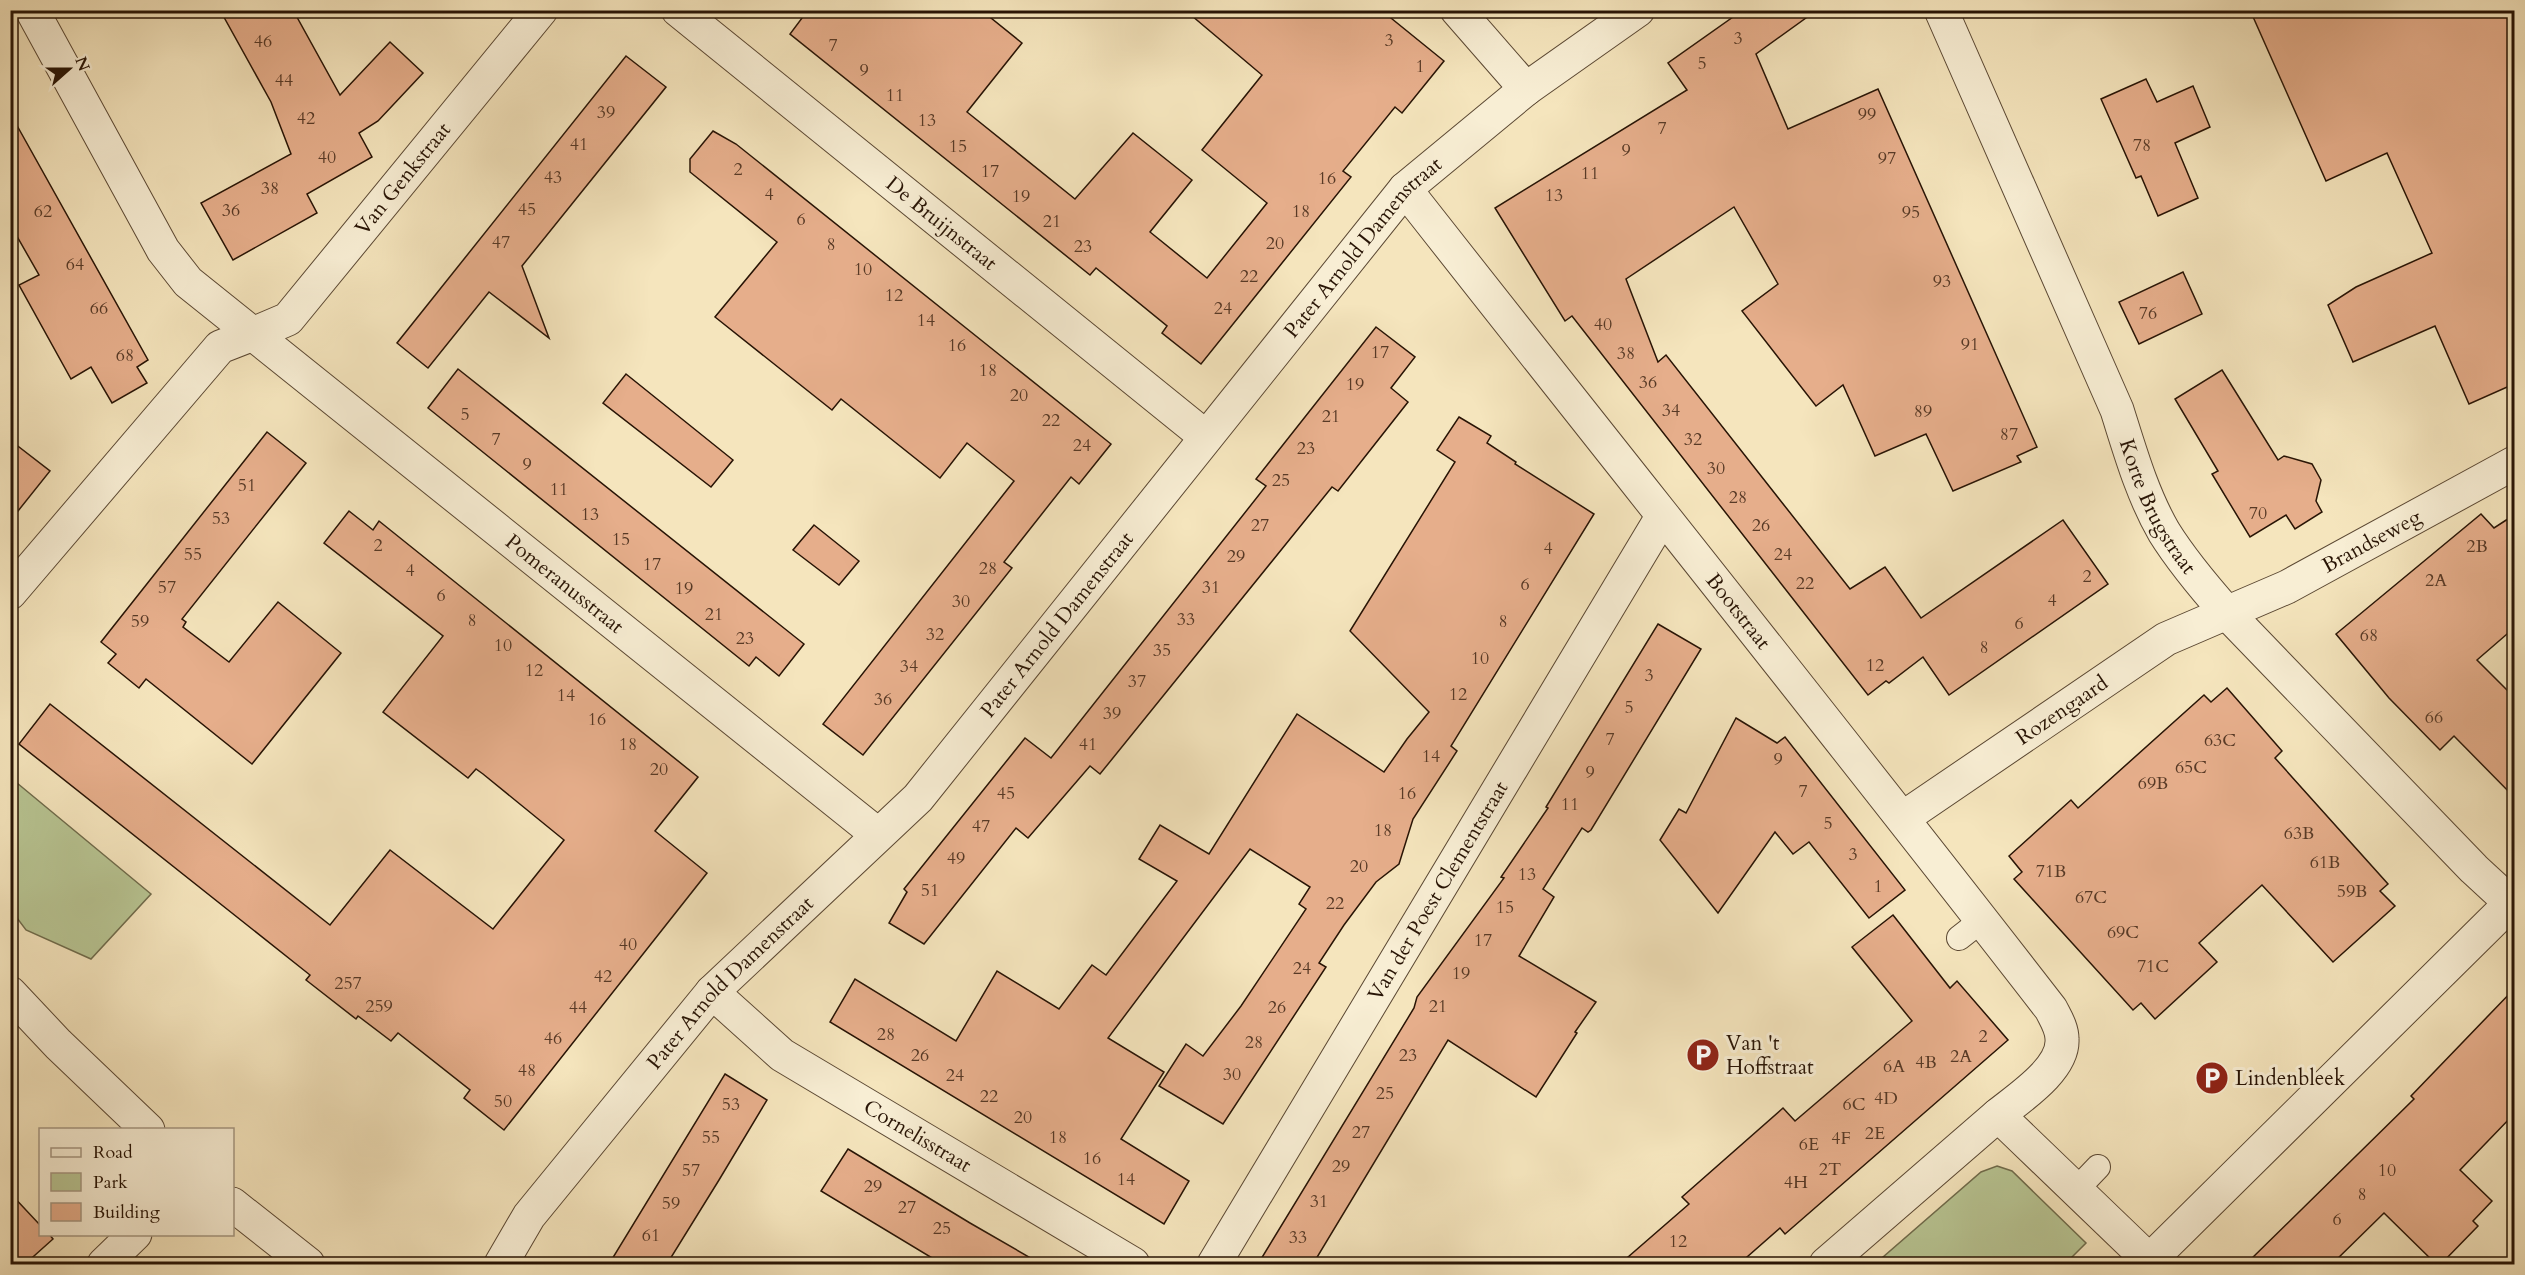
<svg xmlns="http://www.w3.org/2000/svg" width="2525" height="1275" font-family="Cardo,serif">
  <rect width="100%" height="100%" fill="#f5e5bd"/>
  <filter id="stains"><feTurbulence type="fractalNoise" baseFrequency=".00333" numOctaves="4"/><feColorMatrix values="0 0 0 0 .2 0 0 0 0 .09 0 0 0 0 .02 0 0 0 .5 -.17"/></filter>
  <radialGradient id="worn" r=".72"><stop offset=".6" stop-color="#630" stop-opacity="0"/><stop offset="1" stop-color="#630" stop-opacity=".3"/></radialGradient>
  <!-- green -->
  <g fill="#b8c593" stroke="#706c4c" stroke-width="1.5">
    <path d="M11,778l140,116 -60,65 -65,-29 -15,-20z"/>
    <path d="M1997,1166l15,5 74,72 -21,21h-190l106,-92z"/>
  </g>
  <!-- building -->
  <g fill="#e6ae8b" stroke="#281405" stroke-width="1.5">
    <path d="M220,10h73l47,85 50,-53 33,31 -45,48 -19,12 13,24 -65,37 10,19 -84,47 -32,-57 90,-49 -20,-52z"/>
    <path d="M808,10h173l41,33 -55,69 108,87 58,-66 59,47 -42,52 57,46 60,-75 -65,-53 60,-75 -77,-65h196l63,51 -42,52 -7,-6 -52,64 8,6 -150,187 -39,-31 5,-7 -71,-58 -6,7 -300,-241z"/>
    <path d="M1743,10h74l-61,44 32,75 90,-40 159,358 -20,9 4,6 -68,29 -27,-57 -51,22 -32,-71 -27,21 -74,-95 36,-27 -44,-77 -108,72 32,83 8,-7 184,234 35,-22 36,51 142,-98 45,64 -159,111 -26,-38 -34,26 -3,-2 -18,14 -296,-379 -7,5 -70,-113 192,-118 -19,-27z"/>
    <path d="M2250,10h264v374l-45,20 -34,-78 -82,36 -25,-57 28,-18 76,-34 -45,-100 -61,28z"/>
    <path d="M626,56l40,31 -144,179 27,72 -60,-46 -61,76 -31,-25z"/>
    <path d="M2146,79l11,23 36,-16 17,41 -35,16 23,55 -40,18 -17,-40 -5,2 -35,-79z"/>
    <path d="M10,113l138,247 -11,7 10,16 -35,20 -21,-36 -20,12 -52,-94 20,-10 -29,-51z"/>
    <path d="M713,131l23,13 375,300 -32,40 -8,-7 -67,85 8,6 -149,187 -40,-31 191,-243 -47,-38 -27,35 -99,-79 -9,11 -117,-93 62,-75 -87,-70v-13z"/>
    <path d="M2183,272l19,42 -63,30 -20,-42z"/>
    <path d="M1376,327l39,30 -24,31 17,14 -70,89 -6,-4 -232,287 -10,-8 -62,72 -12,-10 -92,116 -35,-21 18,-31 -3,-3 121,-151 26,20 215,-272 -10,-7z"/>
    <path d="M458,369l346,275 -25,32 -23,-19 -7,9 -321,-258z"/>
    <path d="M2222,370l56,90 6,-4 28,8 9,16 -5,21 6,11 -27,17 -9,-14 -36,22 -38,-63 6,-3 -43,-72z"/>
    <path d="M626,374l107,86 -22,27 -108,-84z"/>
    <path d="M1459,417l32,19 -4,7 29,19 -1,2 79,50 -143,232 6,5 -44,68 -14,45 -23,18 -32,43 -25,38 7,4 -103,157 -64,-38 27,-42 17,12 38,-50 65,-97 -7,-5 11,-17 -60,-38 -142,189 56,34 -43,67 68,42 -25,43 -334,-202 25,-43 101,62 41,-70 62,38 33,-44 14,10 71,-94 -38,-22 21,-34 49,29 88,-140 87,58 23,-33 22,-27 -79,-81 105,-169 -18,-12z"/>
    <path d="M267,432l39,31 -124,156 4,3 -3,5 46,35 49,-60 63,51 -89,111 -106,-85 -7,9 -16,-13 -15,-12 8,-9 -15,-12z"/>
    <path d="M10,440l40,31 -40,50z"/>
    <path d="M349,511l24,19 6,-9 319,256 -43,54 52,42 -203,257 -40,-32 6,-8 -72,-57 -7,8 -33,-25 -2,3 -50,-39 4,-5 -291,-231 31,-40 280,221 60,-75 103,79 71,-89 -81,-66 -7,-5 -8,9 -85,-66 60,-76 -119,-93z"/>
    <path d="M2481,514l13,14 20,-13v113l-37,32 37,37v100l-60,-61 -14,14 -51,-52 -53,-64z"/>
    <path d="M814,525l45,36 -20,24 -46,-35z"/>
    <path d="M1658,624l43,25 -110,181 -3,2 -6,-4 -39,61 11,8 -35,59 77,46 -21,30 2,1 -41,64 -88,-57 -135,224h-55l156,-256 3,-11 87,-119 -3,-1 47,-69 -2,-1z"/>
    <path d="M2227,688l55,63 -7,7 113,126 -8,7 15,15 -62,56 -71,-77 -63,58 18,19 -62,57 -14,-16 -8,7 -119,-131 8,-7 -13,-16 62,-56 7,8 126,-113 7,7z"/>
    <path d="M1736,718l41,25 8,-6 120,153 -36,28 -60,-76 -16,12 -18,-22 -57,81 -58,-73 19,-31 7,4z"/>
    <path d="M1893,915l57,73 7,-7 51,59 -223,194 -5,-6 -41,36h-119l69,-60 -7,-7 101,-89 12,13 117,-100 -60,-74z"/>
    <path d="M2514,989v125l-54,56 32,31 -19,20 5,5 -37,38h-5l-52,-51 -52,51h-86l168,-165 -3,-3z"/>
    <path d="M725,1074l42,26 -48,80 -52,84h-58z"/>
    <path d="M848,1149l122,74 71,41h-99l-121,-73z"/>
    <path d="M10,1193l30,32v9h9l4,5 -28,25h-15z"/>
  </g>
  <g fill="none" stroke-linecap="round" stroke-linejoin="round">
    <!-- service casing -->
    <g stroke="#5b4833" stroke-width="26">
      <g id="service">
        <path d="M1959,938l23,-18"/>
        <path d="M2076,1190l22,-23"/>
      </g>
    </g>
    <!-- minor casing -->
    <g stroke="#5b4833" stroke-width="35">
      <g id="minor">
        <path id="s1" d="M541,10l-253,309 -35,15 624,500"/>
        <path id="s2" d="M678,10l528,427"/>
        <path d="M1457,10l69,79"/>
        <path id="s3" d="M1941,10l176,400c13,41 25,84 47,122 18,29 40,55 63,81l247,256 40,37"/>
        <path id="s4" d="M1405,189c215,274 433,545 646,820 5,10 11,19 11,30 2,30 -43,59 -64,76"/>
        <path d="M10,593l210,-246 33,-13 -65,-52 -25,-32 -130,-238"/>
        <path id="s5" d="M1903,818l263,-179 121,-52 227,-124"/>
        <path id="s6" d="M712,992l70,63 351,209"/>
        <path d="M2149,1261l362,-358"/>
        <path d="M104,1264l31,-30"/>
        <path id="s7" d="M501,1264l28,-48 183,-224 206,-194 487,-609 121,-100 112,-79"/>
        <path id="s8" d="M1214,1264l448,-747"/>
      </g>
    </g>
    <!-- tertiary casing -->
    <g stroke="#5b4833" stroke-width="35">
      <g id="tertiary">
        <path d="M10,993l48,51 90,86"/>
        <path d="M232,1204l76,60"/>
        <path d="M1826,1264l172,-149 155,149"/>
      </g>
    </g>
    <!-- service -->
    <use href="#service" stroke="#f8eed4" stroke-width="24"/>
    <!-- minor -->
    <use href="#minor" stroke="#f8eed4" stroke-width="33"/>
    <!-- tertiary -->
    <use href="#tertiary" stroke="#f8eed4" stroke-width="33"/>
  </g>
  <!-- icons -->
  <defs>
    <g id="parking-disc" transform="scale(1.725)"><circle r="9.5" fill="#8f2418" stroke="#f8eed4"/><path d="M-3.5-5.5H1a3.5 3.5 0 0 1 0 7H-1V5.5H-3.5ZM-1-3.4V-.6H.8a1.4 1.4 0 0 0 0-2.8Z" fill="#fff"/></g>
  </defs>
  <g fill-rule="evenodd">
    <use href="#parking-disc" x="1703" y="1055"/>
    <use href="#parking-disc" x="2212" y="1078"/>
  </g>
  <g text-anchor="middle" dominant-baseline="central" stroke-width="6" stroke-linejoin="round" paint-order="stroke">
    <!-- number labels -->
    <g font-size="18" fill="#583a26">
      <text x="1738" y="38">3</text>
      <text x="1389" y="40">3</text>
      <text x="263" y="41">46</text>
      <text x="833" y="45">7</text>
      <text x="1702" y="63">5</text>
      <text x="1420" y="66">1</text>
      <text x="864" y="70">9</text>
      <text x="284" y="80">44</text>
      <text x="895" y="95">11</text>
      <text x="606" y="112">39</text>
      <text x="1867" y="114">99</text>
      <text x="306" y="118">42</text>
      <text x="927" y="120">13</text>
      <text x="1662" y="128">7</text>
      <text x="579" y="144">41</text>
      <text x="2142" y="145">78</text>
      <text x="958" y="146">15</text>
      <text x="1626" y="150">9</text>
      <text x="327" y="157">40</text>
      <text x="1887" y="158">97</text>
      <text x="738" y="169">2</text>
      <text x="990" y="171">17</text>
      <text x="1590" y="173">11</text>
      <text x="553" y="177">43</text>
      <text x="1327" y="178">16</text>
      <text x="270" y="188">38</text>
      <text x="769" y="194">4</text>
      <text x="1554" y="195">13</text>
      <text x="1021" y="196">19</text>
      <text x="527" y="209">45</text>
      <text x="231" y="210">36</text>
      <text x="43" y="211">62</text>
      <text x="1301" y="211">18</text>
      <text x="1911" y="212">95</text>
      <text x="801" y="219">6</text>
      <text x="1052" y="221">21</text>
      <text x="501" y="242">47</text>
      <text x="1275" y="243">20</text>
      <text x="831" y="244">8</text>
      <text x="1083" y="246">23</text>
      <text x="75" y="264">64</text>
      <text x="863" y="269">10</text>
      <text x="1249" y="276">22</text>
      <text x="1942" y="281">93</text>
      <text x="894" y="295">12</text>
      <text x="99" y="308">66</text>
      <text x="1223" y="308">24</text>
      <text x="2148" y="313">76</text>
      <text x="926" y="320">14</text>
      <text x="1603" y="324">40</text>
      <text x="1970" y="344">91</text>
      <text x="957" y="345">16</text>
      <text x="1380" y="352">17</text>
      <text x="1626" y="353">38</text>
      <text x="125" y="355">68</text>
      <text x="988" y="370">18</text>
      <text x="1648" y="382">36</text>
      <text x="1355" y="384">19</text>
      <text x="1019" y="395">20</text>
      <text x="1671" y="410">34</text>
      <text x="1923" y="411">89</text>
      <text x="465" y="414">5</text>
      <text x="1331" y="416">21</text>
      <text x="1051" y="420">22</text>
      <text x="2009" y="434">87</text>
      <text x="496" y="439">7</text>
      <text x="1693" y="439">32</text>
      <text x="1082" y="445">24</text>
      <text x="1306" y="448">23</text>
      <text x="527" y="464">9</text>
      <text x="1716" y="468">30</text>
      <text x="1281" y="480">25</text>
      <text x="247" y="485">51</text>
      <text x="559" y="489">11</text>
      <text x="1738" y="497">28</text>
      <text x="2258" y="513">70</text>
      <text x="590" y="514">13</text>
      <text x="221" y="518">53</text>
      <text x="1260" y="525">27</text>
      <text x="1761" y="525">26</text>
      <text x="621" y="539">15</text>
      <text x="378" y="545">2</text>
      <text x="2477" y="546">2B</text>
      <text x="1548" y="548">4</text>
      <text x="193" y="554">55</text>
      <text x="1783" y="554">24</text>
      <text x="1236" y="556">29</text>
      <text x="652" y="564">17</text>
      <text x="988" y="568">28</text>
      <text x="410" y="570">4</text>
      <text x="2087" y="576">2</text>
      <text x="2436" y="580">2A</text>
      <text x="1805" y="583">22</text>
      <text x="1525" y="584">6</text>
      <text x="167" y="587">57</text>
      <text x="1211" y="587">31</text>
      <text x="684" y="588">19</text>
      <text x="441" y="595">6</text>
      <text x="2052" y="600">4</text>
      <text x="961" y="601">30</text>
      <text x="714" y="614">21</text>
      <text x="1186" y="619">33</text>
      <text x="472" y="620">8</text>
      <text x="140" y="621">59</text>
      <text x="1503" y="621">8</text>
      <text x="2019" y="623">6</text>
      <text x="935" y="634">32</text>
      <text x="2369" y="635">68</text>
      <text x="745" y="638">23</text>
      <text x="503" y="645">10</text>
      <text x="1984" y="647">8</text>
      <text x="1162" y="650">35</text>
      <text x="1480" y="658">10</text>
      <text x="1875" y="665">12</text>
      <text x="909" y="666">34</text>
      <text x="534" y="670">12</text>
      <text x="1649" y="675">3</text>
      <text x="1137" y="681">37</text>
      <text x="1458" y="694">12</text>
      <text x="566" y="695">14</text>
      <text x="883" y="699">36</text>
      <text x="1629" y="707">5</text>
      <text x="1112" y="713">39</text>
      <text x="2434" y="717">66</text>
      <text x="597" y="719">16</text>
      <text x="1610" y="739">7</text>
      <text x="2220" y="740">63C</text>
      <text x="628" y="744">18</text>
      <text x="1088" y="744">41</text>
      <text x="1431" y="756">14</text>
      <text x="1778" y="759">9</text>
      <text x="2191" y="767">65C</text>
      <text x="659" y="769">20</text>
      <text x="1590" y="772">9</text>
      <text x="2153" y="783">69B</text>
      <text x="1803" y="791">7</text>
      <text x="1006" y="793">45</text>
      <text x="1407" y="793">16</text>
      <text x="1570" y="804">11</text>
      <text x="1828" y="823">5</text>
      <text x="981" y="826">47</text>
      <text x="1383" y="830">18</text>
      <text x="2299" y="833">63B</text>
      <text x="1853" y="854">3</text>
      <text x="956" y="858">49</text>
      <text x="2325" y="862">61B</text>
      <text x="1359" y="866">20</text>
      <text x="2051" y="871">71B</text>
      <text x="1527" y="874">13</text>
      <text x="1878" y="886">1</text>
      <text x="930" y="890">51</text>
      <text x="2352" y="891">59B</text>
      <text x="2091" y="897">67C</text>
      <text x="1335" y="903">22</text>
      <text x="1505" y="907">15</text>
      <text x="2123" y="932">69C</text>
      <text x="1483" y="940">17</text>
      <text x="628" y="944">40</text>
      <text x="2153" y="966">71C</text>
      <text x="1302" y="968">24</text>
      <text x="1461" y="973">19</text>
      <text x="603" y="976">42</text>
      <text x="348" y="983">257</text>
      <text x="379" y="1006">259</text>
      <text x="1438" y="1006">21</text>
      <text x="578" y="1007">44</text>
      <text x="1277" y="1007">26</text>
      <text x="886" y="1034">28</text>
      <text x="1983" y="1036">2</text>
      <text x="553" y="1038">46</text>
      <text x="1254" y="1042">28</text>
      <text x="920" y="1055">26</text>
      <text x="1408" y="1055">23</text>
      <text x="1961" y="1056">2A</text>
      <text x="1926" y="1062">4B</text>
      <text x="1894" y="1066">6A</text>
      <text x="527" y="1070">48</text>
      <text x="1232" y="1074">30</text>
      <text x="955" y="1075">24</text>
      <text x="1385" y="1093">25</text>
      <text x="989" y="1096">22</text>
      <text x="1886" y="1098">4D</text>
      <text x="503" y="1101">50</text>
      <text x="731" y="1104">53</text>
      <text x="1854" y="1104">6C</text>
      <text x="1023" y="1117">20</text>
      <text x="1361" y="1132">27</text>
      <text x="1875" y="1133">2E</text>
      <text x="711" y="1137">55</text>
      <text x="1058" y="1137">18</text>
      <text x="1841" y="1138">4F</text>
      <text x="1809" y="1144">6E</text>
      <text x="1092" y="1158">16</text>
      <text x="1341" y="1166">29</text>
      <text x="1830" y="1169">2T</text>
      <text x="691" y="1170">57</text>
      <text x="2387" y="1170">10</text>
      <text x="1126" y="1179">14</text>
      <text x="1796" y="1182">4H</text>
      <text x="873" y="1186">29</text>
      <text x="2362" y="1194">8</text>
      <text x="1319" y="1201">31</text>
      <text x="671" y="1203">59</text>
      <text x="907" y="1207">27</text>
      <text x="2337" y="1219">6</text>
      <text x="942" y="1228">25</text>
      <text x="651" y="1235">61</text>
      <text x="1298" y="1237">33</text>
      <text x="1678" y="1241">12</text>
    </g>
    <!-- street labels -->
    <g font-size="21" fill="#281405" stroke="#f8eed4">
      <text transform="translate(403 179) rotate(-51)">Van Genkstraat</text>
      <text stroke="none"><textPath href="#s2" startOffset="339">De Bruijnstraat</textPath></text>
      <text stroke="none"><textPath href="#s7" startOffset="1336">Pater Arnold Damenstraat</textPath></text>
      <text stroke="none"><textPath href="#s3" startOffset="542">Korte Brugstraat</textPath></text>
      <text stroke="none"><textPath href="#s5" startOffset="546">Brandseweg</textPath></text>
      <text stroke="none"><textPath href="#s1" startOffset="837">Pomeranusstraat</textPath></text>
      <text stroke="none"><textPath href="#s4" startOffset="538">Bootstraat</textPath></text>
      <text stroke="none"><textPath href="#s7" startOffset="850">Pater Arnold Damenstraat</textPath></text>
      <text stroke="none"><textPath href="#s5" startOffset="192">Rozengaard</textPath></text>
      <text stroke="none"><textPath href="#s8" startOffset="435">Van der Poest Clementstraat</textPath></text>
      <text stroke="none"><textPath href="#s7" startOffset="364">Pater Arnold Damenstraat</textPath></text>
      <text stroke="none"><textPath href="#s6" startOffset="252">Cornelisstraat</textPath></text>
    </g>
    <!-- poi labels -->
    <g font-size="21" fill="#281405" stroke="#f8eed4" text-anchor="start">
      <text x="1726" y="1043">Van 't<tspan x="1726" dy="24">Hoffstraat</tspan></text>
      <text x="2235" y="1078">Lindenbleek</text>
    </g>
  </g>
  <!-- margin -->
  <rect width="2525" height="1275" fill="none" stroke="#f5e5bd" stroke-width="36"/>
  <rect x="12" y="12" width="2501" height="1251" fill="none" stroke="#281405" stroke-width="3"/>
  <rect x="18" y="18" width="2489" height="1239" fill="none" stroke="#281405" stroke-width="1.5"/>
  <!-- legend -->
  <rect x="39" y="1128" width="195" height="108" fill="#f8eed4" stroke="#a59781" stroke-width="1.5"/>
  <rect x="51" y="1148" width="30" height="9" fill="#f8eed4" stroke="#a59781" stroke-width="1.5"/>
  <text x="93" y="1158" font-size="18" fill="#281405">Road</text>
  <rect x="51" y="1173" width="30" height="18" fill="#b8c593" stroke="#a59781" stroke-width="1.5"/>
  <text x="93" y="1188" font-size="18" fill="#281405">Park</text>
  <rect x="51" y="1203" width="30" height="18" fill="#e6ae8b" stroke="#a59781" stroke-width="1.5"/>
  <text x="93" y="1218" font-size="18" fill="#281405">Building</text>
  <!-- north arrow -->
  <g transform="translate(69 69) rotate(69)" stroke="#f8eed4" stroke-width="4.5" paint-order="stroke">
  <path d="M0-4.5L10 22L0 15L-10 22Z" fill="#281405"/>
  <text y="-9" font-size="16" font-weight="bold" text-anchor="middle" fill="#281405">N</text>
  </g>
  <rect width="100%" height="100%" filter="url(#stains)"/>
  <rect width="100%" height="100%" fill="url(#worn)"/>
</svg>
